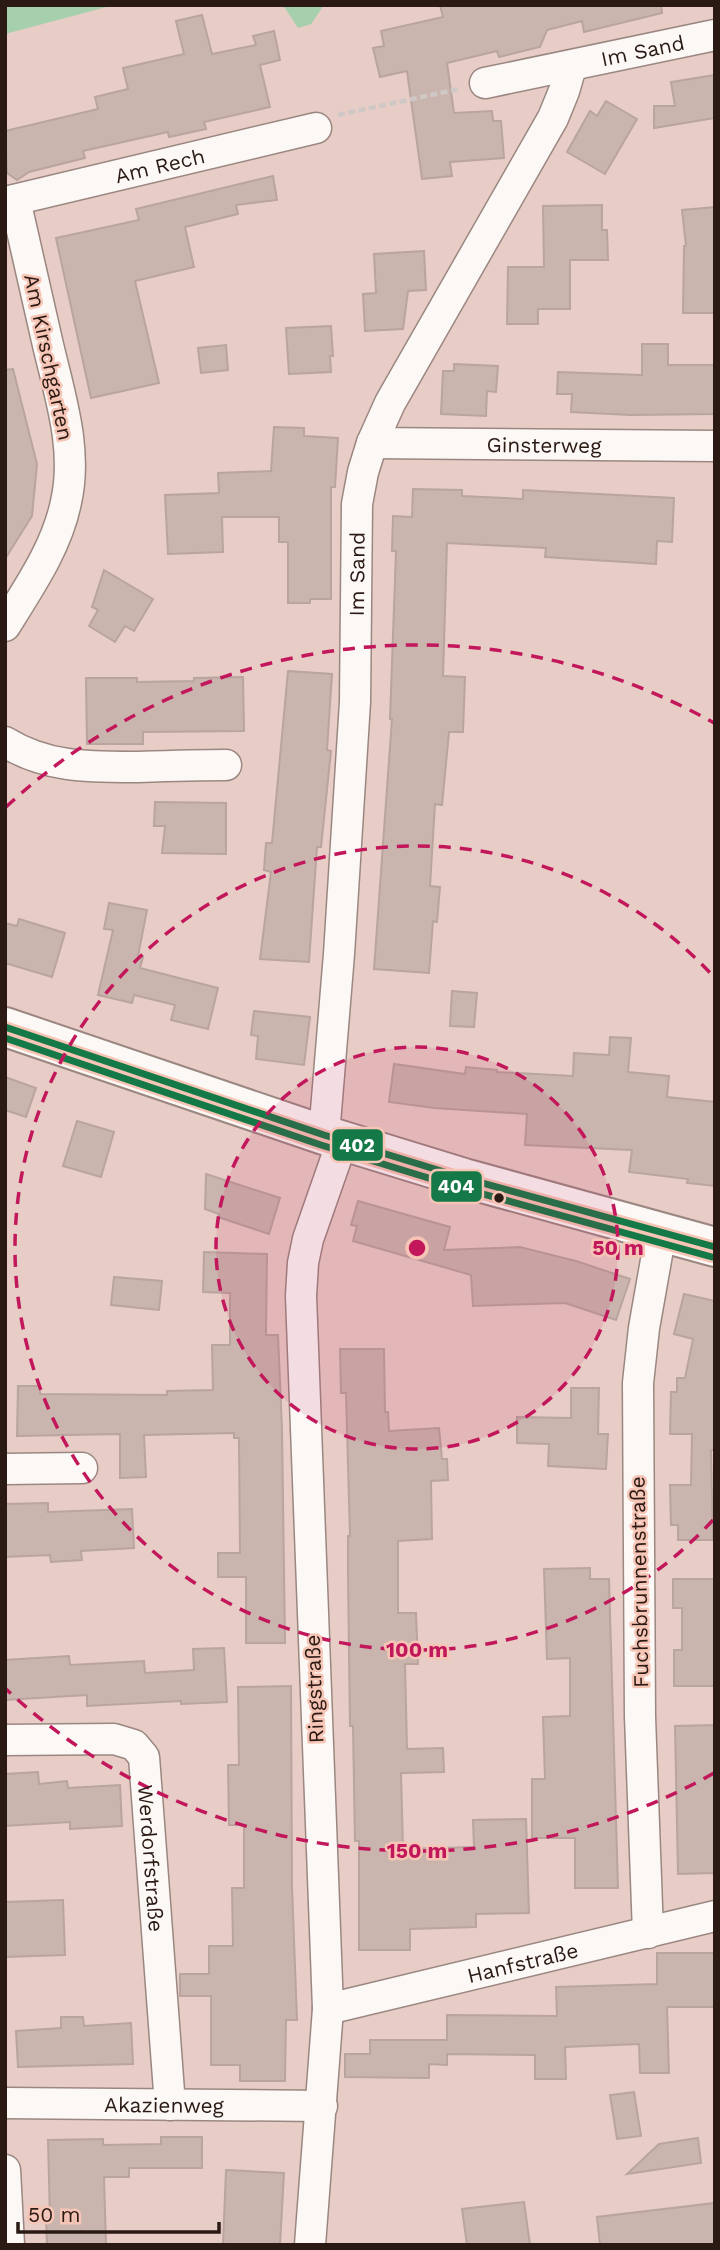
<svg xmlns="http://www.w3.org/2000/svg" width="720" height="2250" font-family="'Work Sans',sans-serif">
  <rect width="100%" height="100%" fill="#e7cdc5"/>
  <!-- green -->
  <g fill="#a5cfad">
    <path d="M5,5h109l-109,29z"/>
    <path d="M283,5h41l-13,19 -13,4z"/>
  </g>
  <!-- building -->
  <g fill="#cab5ae" stroke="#b9a49e" stroke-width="2">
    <path d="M440,5h221l1,8 -78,19 -2,-11 -35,9 -7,17 -41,10 -2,-6 -50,12 7,50 38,-2 1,10h8l3,37 -54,4 2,14 -30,3 -15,-108 -27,6 -7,-29 11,-2 -3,-15 62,-14z"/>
    <path d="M202,15l10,39 44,-9 -3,-9 21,-5 6,29 -20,5 10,42 -66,15 2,7 -37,8 -1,-5 -85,19 2,7 -56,14 -12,8 -10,-7 -2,-42 93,-22 -3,-12 33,-8 -5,-21 61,-14 -8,-33z"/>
    <path d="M715,75v43l-61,10v-22h21l-4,-24z"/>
    <path d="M606,101l31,18 -32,55 -38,-22 23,-41 7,5z"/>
    <path d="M273,176l4,24 -41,5 2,9 -53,13 9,40 -59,14 24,102 -68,15 -35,-160 83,-18 -3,-11z"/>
    <path d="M602,205v25h5l1,30h-38v49h-32v15h-31l1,-57h36l-1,-61z"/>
    <path d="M715,207v106h-32l1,-67h2l-4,-36z"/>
    <path d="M424,251l2,39 -18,1 -5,38 -38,2 -2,-37 13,-1 -2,-39z"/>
    <path d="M331,326l2,30h-3l1,16 -42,2 -3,-46z"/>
    <path d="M642,344h26v21h47v49l-84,1 -60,-3 1,-18h-15l1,-22 84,3z"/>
    <path d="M226,345l2,25 -27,3 -3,-25z"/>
    <path d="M454,364l44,2 -2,26 -9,-1 -1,25 -45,-2 2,-43h11z"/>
    <path d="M13,369l24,95 -5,52 -27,43v-189z"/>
    <path d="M274,427l30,1v8l34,2 -3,49h-4v112h-21v4h-22v-61h-9v-25h-57l1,35 -55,2 -3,-59 54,-2 -1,-20 53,-2z"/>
    <path d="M413,489l49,1v6l61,3v-9l151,8 -2,44 -15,-1 -1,23 -111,-7 1,-9 -99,-5 -4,133 22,1 -2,55h-14l-7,73 -7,-1 -5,82 10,1 -3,35 -4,-1 -4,52 -55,-4 18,-250h-2l6,-168h-4l1,-35 19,1z"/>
    <path d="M104,570l49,29 -19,32 -9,-5 -10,16 -26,-16 9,-16 -6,-3z"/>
    <path d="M288,671l44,3 -5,76 4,1 -10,96h-4l-8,115 -49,-3 11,-87 -7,-2 2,-27h6z"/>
    <path d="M243,677l1,54 -101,1v12h-56l-1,-66h51v4l57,-1v-3z"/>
    <path d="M155,802l71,1v51l-64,-1 3,-27h-11z"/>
    <path d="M109,903l38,7 -9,46 5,1 -3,11 78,20 -10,41 -37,-9 4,-15 -41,-10 -2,8 -34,-8 15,-65 -9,-1z"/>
    <path d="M19,919l46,14 -13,44 -47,-14v-40l12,3z"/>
    <path d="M452,991l25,2 -3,34 -24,-1z"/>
    <path d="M254,1011l56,6 -6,48 -48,-6 2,-23 -7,-1z"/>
    <path d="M610,1037l21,1 -3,34 41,4 -2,21 48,5v84l-28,-3 1,-4 -59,-7 3,-22 -107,-5 2,-31 -93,-6 -45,-6 5,-38 71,10 1,-7 31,3v2l76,4 1,-23 35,2z"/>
    <path d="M5,1077l31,11 -10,29 -21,-7z"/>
    <path d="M77,1121l37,11 -13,45 -38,-11z"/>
    <path d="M206,1174l74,24 -11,36 -51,-17 1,-3 -14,-5z"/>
    <path d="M358,1201l92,26 -6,23 76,-3 56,14 54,18 -14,41 -51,-17 -92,3 -2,-31 -118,-34 4,-15 -6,-1z"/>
    <path d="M204,1252l63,2 -1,81h12l4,94 3,214h-39v-66h-28v-24h22l-1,-115h-5v-5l-90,2 2,42 -26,1v-44l-103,2 1,-50h22v8l127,1v-4l46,-1 -1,-45h18v-52l-27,-1z"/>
    <path d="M114,1277l48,4 -3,29 -48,-5z"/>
    <path d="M684,1294l31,7v149h-4l2,90h-35v-15h-7l-1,-40h21l1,-51h-22l1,-42h6v-14h8l8,-39 -19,-5z"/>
    <path d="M340,1349h44l1,63h3l1,19 50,-3 3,31h5l1,21 -17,1 1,58 -34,2v72h18l2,51h-13l2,85 36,-1 1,24 -43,1 2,76 71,-2 -1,-27 53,-1 3,94 -53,1v13l-66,2v21h-51v-109h-4l-2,-115h-3l-2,-151v-39h2l-4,-143h-5z"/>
    <path d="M571,1388h28l-1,46h10l-2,35 -58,-3 1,-22 -32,-1v-26l54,1z"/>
    <path d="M48,1503v9l84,-3 2,39 -53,3 1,9 -31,2 -1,-7 -45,2v-53z"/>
    <path d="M590,1568v11h19l9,309h-43v-50h-43v-59h13l-2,-62 27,-1v-58l-23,1 -3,-90z"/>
    <path d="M673,1579h41l1,107h-41v-36h8v-42h-9z"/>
    <path d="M224,1648l3,54 -46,2v-3l-94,5v-11l-82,5v-40l64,-4 1,9 74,-4 1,12 49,-3 -1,-21z"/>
    <path d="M291,1686l1,201 5,133h-11l-1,61h-45v-16h-29v-69h-31v-22h29v-28h24l-1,-58h12v-63h-15l-1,-60h11l-1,-78z"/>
    <path d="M715,1725v148l-37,1 -3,-148z"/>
    <path d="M38,1772l1,12 28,-3 1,7 52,-3 2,41 -52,3v-7l-65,4v-52z"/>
    <path d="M63,1900l2,55 -60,2v-55z"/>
    <path d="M657,1953h58v54h-48l2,66h-29l-1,-29 -74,3 1,32h-31v-24l-88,-1v11l-18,-1v14l-84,-1v-23h25v-14h77v-25l110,1 -1,-29 101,-3z"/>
    <path d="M61,2017h22l1,9 47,-3 2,41 -115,3 -2,-36 45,-3z"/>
    <path d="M634,2092l7,44 -24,3 -7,-44z"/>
    <path d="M161,2137h41v31h-73v9h-25l2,68h-59l-1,-27h4l-2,-78 55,-1v6l58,-1z"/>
    <path d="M698,2138l3,25 -74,11 32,-30z"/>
    <path d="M226,2170l58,3 -4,72h-57z"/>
    <path d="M524,2202l6,43h-63l-5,-36z"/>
    <path d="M715,2203v42h-115l-3,-28z"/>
  </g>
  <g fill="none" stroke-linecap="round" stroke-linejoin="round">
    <!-- minor casing -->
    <g stroke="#9b8781" stroke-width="33">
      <g id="minor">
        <path id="s1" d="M485,83l230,-48"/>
        <path id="s2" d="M5,202l311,-74"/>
        <path id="s3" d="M372,443l343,3"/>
        <path d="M5,626c24,-39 52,-79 61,-124 12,-52 -6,-106 -18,-157 -11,-48 -22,-97 -33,-145"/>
        <path d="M5,742c42,26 85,25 133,25 29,-1 58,-2 88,-2"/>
        <path id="s4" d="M324,1135l15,-181 16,-252 2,-198 6,-32 9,-29 18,-40 163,-285 11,-27 7,-24"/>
        <path d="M5,1469l77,-1"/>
        <path id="s5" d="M5,1740l109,-1 20,6 10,12 26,348"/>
        <path d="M648,1933l-8,-216 -2,-334 6,-55 17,-96"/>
        <path id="s6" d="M328,2009l387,-93"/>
        <path id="s7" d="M5,2103l317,3"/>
        <path d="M5,2170l4,75"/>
        <path d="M310,2245l18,-236 -27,-713 2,-33 5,-24 35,-100"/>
      </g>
    </g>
    <!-- major casing -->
    <g stroke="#9b8781" stroke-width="42">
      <path id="major" d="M5,1027l319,108 140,43 251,69"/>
    </g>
    <!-- path -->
    <path stroke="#cfc8c6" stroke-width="4.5" stroke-dasharray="7 3.5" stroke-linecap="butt" d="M338,115l121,-26"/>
    <!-- minor -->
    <use href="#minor" stroke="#fbf8f6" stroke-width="30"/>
    <!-- major -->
    <use href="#major" stroke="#fbf8f6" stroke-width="38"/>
    <!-- bus-1 casing -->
    <g stroke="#f6c5b6" stroke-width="12">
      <path id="bus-1" d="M5,1027l319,108 140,43 251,69"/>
    </g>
    <!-- bus-2 casing -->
    <g stroke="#f6c5b6" stroke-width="12">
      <path id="bus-2" d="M5,1038l316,107 140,43 251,69"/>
    </g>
    <!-- bus-1 -->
    <use href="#bus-1" stroke="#157947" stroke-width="7"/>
    <!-- bus-2 -->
    <use href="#bus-2" stroke="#157947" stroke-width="7"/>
  </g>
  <!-- distance rings -->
  <circle cx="417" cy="1248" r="201" fill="#c2185b" fill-opacity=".12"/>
  <g fill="none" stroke="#c2185b" stroke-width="3.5" stroke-dasharray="12 9">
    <circle cx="417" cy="1248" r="201"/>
    <path d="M713 1520A402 402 0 1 1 713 976"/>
    <path d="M714 1773A603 603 0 0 1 6 1689M6 807A603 603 0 0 1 714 723"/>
  </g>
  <!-- markers -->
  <circle fill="#2b1a14" stroke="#f6c5b6" stroke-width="2.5" cx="499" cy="1198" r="6"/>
  <g text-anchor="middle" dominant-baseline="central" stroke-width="5" stroke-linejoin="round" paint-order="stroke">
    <!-- street labels -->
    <g font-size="21" fill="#2b1a14" stroke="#f6c5b6">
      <text stroke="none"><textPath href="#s1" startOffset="161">Im Sand</textPath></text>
      <text stroke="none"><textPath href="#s2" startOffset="159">Am Rech</textPath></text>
      <text transform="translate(49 357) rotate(78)">Am Kirschgarten</text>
      <text stroke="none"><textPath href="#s3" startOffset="172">Ginsterweg</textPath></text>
      <text stroke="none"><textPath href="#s4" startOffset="562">Im Sand</textPath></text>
      <text transform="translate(639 1582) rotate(-91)">Fuchsbrunnenstraße</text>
      <text transform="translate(314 1689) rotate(-92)">Ringstraße</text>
      <text stroke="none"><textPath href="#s5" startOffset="247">Werdorfstraße</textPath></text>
      <text stroke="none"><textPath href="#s6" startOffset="200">Hanfstraße</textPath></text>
      <text stroke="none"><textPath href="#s7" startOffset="159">Akazienweg</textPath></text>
    </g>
  </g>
  <circle cx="417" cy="1248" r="10" fill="#c2185b" stroke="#f6c5b6" stroke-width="3.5"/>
  <g font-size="21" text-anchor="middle" font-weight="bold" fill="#c2185b" stroke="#f6c5b6" stroke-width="5" stroke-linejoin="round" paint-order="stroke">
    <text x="618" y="1255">50 m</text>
    <text x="417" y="1657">100 m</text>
    <text x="417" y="1858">150 m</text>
  </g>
  <g stroke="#f6c5b6" stroke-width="2.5">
    <rect x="331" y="1128" width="53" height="34" rx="7" fill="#157947"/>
    <rect x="430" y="1170" width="53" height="33" rx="7" fill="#157947"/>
  </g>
  <g font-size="19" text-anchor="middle" font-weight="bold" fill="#fff">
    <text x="357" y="1152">402</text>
    <text x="456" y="1193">404</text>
  </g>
  <!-- border -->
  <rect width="720" height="2250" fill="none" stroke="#2b1a14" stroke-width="14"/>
  <!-- scale -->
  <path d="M18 2222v10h201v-10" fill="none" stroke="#2b1a14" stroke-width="3.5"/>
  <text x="28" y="2222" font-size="21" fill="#2b1a14" stroke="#f6c5b6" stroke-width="5" paint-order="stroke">50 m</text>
</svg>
